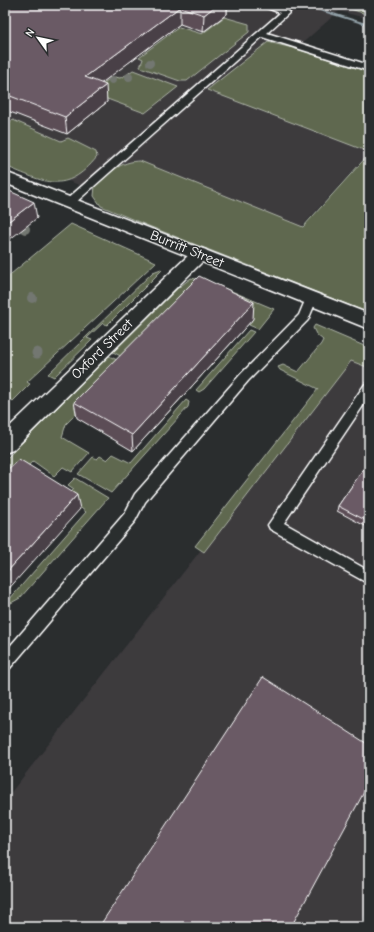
<svg xmlns="http://www.w3.org/2000/svg" width="374" height="932" font-family="'Comic Neue',sans-serif">
  <rect width="100%" height="100%" fill="#2a2d2e"/>
  <filter id="ink" filterUnits="userSpaceOnUse"><feTurbulence type="fractalNoise" baseFrequency=".025" numOctaves="2"/><feDisplacementMap in="SourceGraphic" scale="8" xChannelSelector="R" yChannelSelector="G"/><feConvolveMatrix kernelMatrix="1 2 1 2 8 2 1 2 1" color-interpolation-filters="sRGB"/></filter>
  <g filter="url(#ink)">
    <!-- built -->
    <g fill="#3d3a3e">
      <path d="M5,5h364v14l-30,-8 -57,50 87,30v62l-96,105 -268,-101z"/>
      <path d="M356,352l13,5v550l-10,20h-354v-127z"/>
    </g>
    <!-- green -->
    <g fill="#5e684f" stroke="#aeb4a7">
      <path d="M338,5h31v10z"/>
      <path d="M224,17l25,7v8l-62,49h-7l-40,-14 3,-8 -4,-2 40,-30 23,7z"/>
      <path d="M268,42l29,7 72,23v80l-162,-62z"/>
      <path d="M133,70l45,17 -33,26 -54,-20 18,-14 6,-2 5,1 6,-3z"/>
      <path d="M13,120l48,21 7,-3 28,14 1,5c-32,39 -52,25 -92,9v-41z"/>
      <path d="M369,154v159l-223,-88 -45,-19 -7,-10 1,-10c13,-13 26,-25 45,-25l163,66z"/>
      <path d="M71,224l85,38 -129,120 3,2 -17,17 -8,-5v-117z"/>
      <path d="M161,269l1,1 -55,55 -4,-2 -16,15 5,2 -38,37 -6,-3 105,-102z"/>
      <path d="M191,278l19,4 64,27 -16,20 -9,-4 3,-3 -15,-8 -109,46 -15,-8 65,-64z"/>
      <path d="M315,325l54,23v18l-2,1 -16,-6 -147,191 -9,-6 123,-157 -38,-19 -2,-3 5,-2 15,7 23,-28 2,-4 -7,-6 -3,-6z"/>
      <path d="M249,330l5,2 -50,57 -5,3 -3,-2z"/>
      <path d="M109,356l16,8 -59,60 -4,13 27,16 -17,19 -9,-5 -9,9 -21,-15 -28,27v-28z"/>
      <path d="M186,400l3,2 -1,5 -77,86 -33,-19 15,-17 4,2 3,-3 7,4 6,-6 18,9z"/>
      <path d="M75,478l33,20 -88,100 -9,5 -3,-2 78,-89 -19,-15 7,-8 -6,-4z"/>
    </g>
    <g fill="none" stroke-linecap="round" stroke-linejoin="round">
      <!-- stream -->
      <path fill="#92a1a8" fill-rule="evenodd" d="M300,5h7l62,19v2z"/>
      <!-- service casing -->
      <g stroke="#fff" stroke-width="3">
        <g id="service">
          <path d="M260,5h12l18,7 -23,21 102,32v6l-107,-34 -188,167h-8l-1,-2 1,-2 214,-187z"/>
          <path d="M311,295l4,1 2,3 -9,21 -60,61 -103,121 -10,19 -125,147 -5,2v-18l120,-139 10,-19 105,-119 59,-60 8,-19z"/>
          <path d="M369,382v15l-85,126 85,48v13l-99,-55 -2,-4 97,-141z"/>
        </g>
      </g>
      <!-- minor casing -->
      <g stroke="#fff" stroke-width="3">
        <path id="minor" d="M200,248l6,2 3,4 -3,4 -193,192 -8,3v-22l189,-181z"/>
      </g>
      <!-- tertiary casing -->
      <g stroke="#fff" stroke-width="3">
        <path id="tertiary" d="M5,172l364,142v15l-364,-146z"/>
      </g>
      <!-- service -->
      <use href="#service" fill="#2a2d2e" fill-rule="evenodd"/>
      <!-- minor -->
      <use href="#minor" fill="#2a2d2e" fill-rule="evenodd"/>
      <!-- tertiary -->
      <use href="#tertiary" fill="#2a2d2e" fill-rule="evenodd"/>
    </g>
    <!-- trees -->
    <g fill="#737771">
      <circle cx="150" cy="63" r="4"/>
      <circle cx="129" cy="77" r="4"/>
      <circle cx="112" cy="80" r="4"/>
      <circle cx="25" cy="229" r="5"/>
      <circle cx="32" cy="298" r="5"/>
      <circle cx="37" cy="353" r="5.5"/>
    </g>
    <!-- wall -->
    <g fill="#5b4d57" stroke="#fff">
      <path d="M5,5h222v9l-24,18 -23,-8 -79,59 6,19 -40,32 -62,-24z"/>
      <path d="M253,319l-120,132 -56,-33 -3,-16z"/>
      <path d="M369,461v67l-32,-17 1,-5z"/>
    </g>
    <!-- shaded-wall -->
    <g fill="#4a3f47" stroke="#fff">
      <path d="M217,5h10v9l-24,18 1,-17z"/>
      <path d="M180,7v17l-93,70 -2,-17z"/>
      <path d="M106,85l1,17 -40,32 -2,-17z"/>
      <path d="M34,202l3,16 -32,25v-19z"/>
      <path d="M254,302l-1,17 -120,132 -1,-16z"/>
      <path d="M77,495l3,14 -75,84v-19z"/>
    </g>
    <!-- building -->
    <g fill="#6a5a65" stroke="#fff">
      <path d="M5,5h212l-13,10 -24,-8 -95,70 21,8 -41,32 -60,-23z"/>
      <path d="M5,189l29,13 -29,22z"/>
      <path d="M199,276l55,26 -122,133 -58,-33z"/>
      <path d="M19,459l58,36 -72,79v-102z"/>
      <path d="M369,461v61l-31,-16z"/>
      <path d="M263,677l106,68v38l-78,144h-192z"/>
    </g>
  </g>
  <g text-anchor="middle" dominant-baseline="central" stroke-width="3" stroke-linejoin="round" paint-order="stroke">
    <!-- street labels -->
    <g font-size="14" fill="#fff" stroke="#2a2d2e">
      <text transform="translate(187 249) rotate(22)">Burritt Street</text>
      <text transform="translate(102 349) rotate(-44)">Oxford Street</text>
    </g>
  </g>
  <!-- margin -->
  <rect width="374" height="932" fill="none" stroke="#2a2d2e" stroke-width="20"/>
  <rect x="10" y="10" width="354" height="912" fill="none" stroke="#fff" stroke-width="1.5" filter="url(#ink)"/>
  <!-- north arrow -->
  <g transform="translate(38 38) rotate(303)" stroke="#2a2d2e" stroke-width="3" paint-order="stroke">
  <path d="M0-3L7 15L0 10L-7 15Z" fill="#ffffff"/>
  <text y="-6" font-size="11" font-weight="bold" text-anchor="middle" fill="#ffffff">N</text>
  </g>
</svg>
